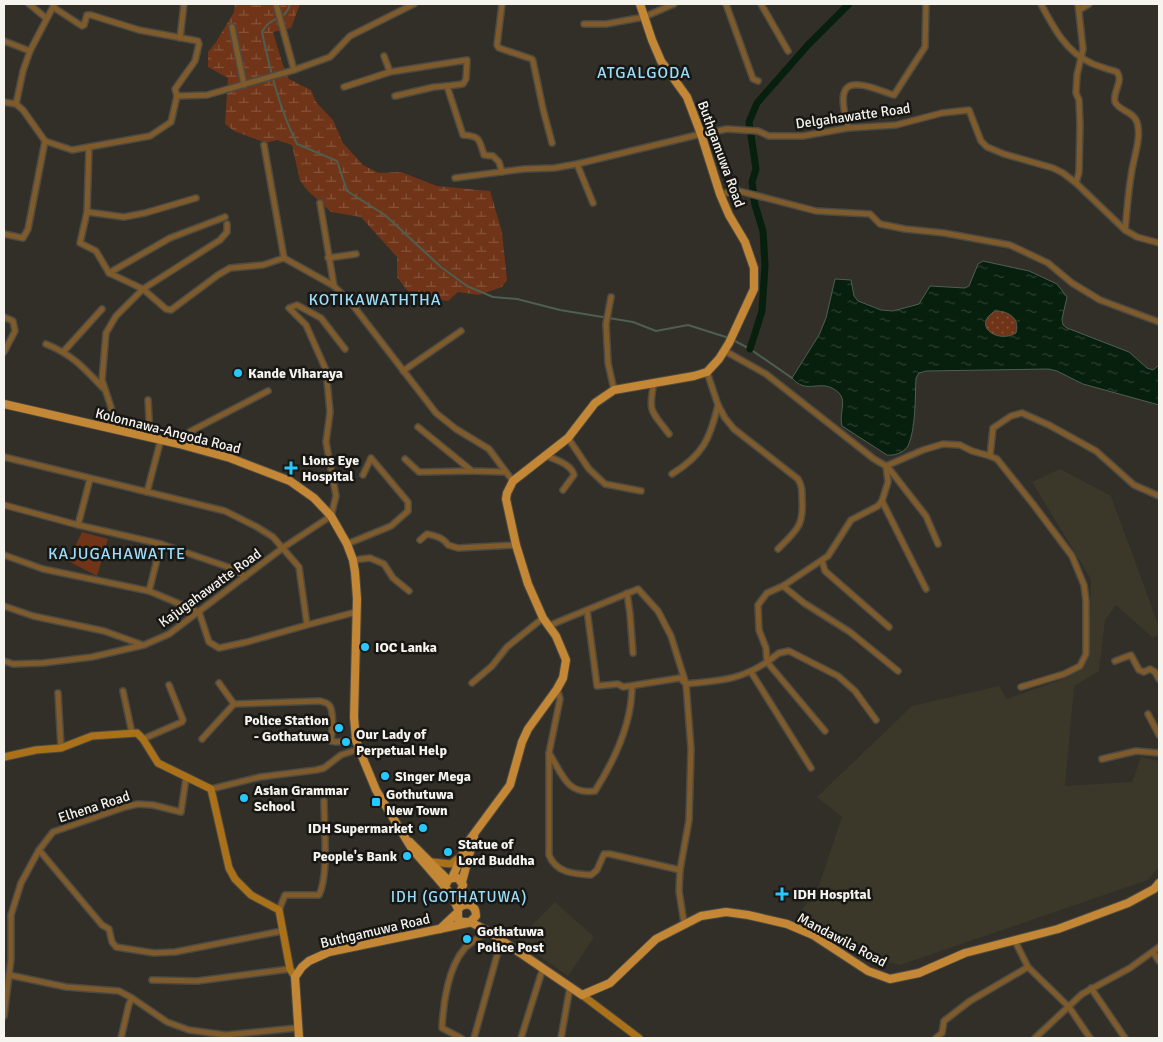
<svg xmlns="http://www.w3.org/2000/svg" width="1163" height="1042" font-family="Signika,sans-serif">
  <defs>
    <pattern id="grass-dots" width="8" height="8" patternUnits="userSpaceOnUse" patternTransform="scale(1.25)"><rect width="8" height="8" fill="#703518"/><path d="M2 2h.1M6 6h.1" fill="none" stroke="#85533a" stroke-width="1.8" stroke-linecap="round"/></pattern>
    <pattern id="wetland-marsh" width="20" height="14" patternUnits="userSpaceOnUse" patternTransform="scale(1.25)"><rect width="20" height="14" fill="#703518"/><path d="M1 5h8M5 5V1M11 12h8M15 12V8" fill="none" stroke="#85533a"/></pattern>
    <pattern id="water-ripples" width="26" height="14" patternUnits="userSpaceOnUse" patternTransform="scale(1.25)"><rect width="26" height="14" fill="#071f0d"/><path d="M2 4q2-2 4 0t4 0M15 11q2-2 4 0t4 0" fill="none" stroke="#2c4031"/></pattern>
  </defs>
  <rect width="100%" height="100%" fill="#312f27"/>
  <!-- built -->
  <g fill="#3b382a">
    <path d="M1060,469l51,27 48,131v8l-6,3 -37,-33 -11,15 -6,51 -25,15 -9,100 67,-4 9,-25 18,4v106l-11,13 -248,85 -30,-7 -72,-44 19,-23 25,-74 -25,-20 95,-91 87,-20 8,13 56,-20 18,-10 8,-12 2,-78 -59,-97z"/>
    <path d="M555,902l39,35 -26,39 -51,-36z"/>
  </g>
  <!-- grass -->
  <path fill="url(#grass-dots)" d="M995,311c15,0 25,7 21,22 -18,11 -45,-7 -21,-22z"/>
  <!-- wetland -->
  <path fill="url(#wetland-marsh)" d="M235,4h65l-9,24 -18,4 9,30 7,17 22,11 5,12 17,18 10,23 20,22 16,8 22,-1 36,14 53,5 12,41 5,48 -5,7 -23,8 -21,-3 -10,9 -27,-3 -12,-5 -12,-16v-20l-36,-40 -30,-5 -23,-21 -8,-10 -8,-36 -15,-5 -11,3 -32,-12 -9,-7 3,-46 -20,-11v-15l8,-10 18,-30z"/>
  <!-- park -->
  <path fill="#703518" d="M82,532l26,7 -11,37 -29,-15z"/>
  <!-- water -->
  <path fill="url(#water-ripples)" stroke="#4e5f51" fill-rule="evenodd" d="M983,261l46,10 28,13 10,13 -5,22 1,6 4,3 62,24 18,16 6,2 6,-5v40l-76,-21 -26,-13 -9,-2 -122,2 -7,2 -3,5c-1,19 0,51 -8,68 -4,7 -15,10 -21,9l-45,-29c-4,-16 9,-28 -10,-38 -15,-7 -26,6 -40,-10l27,-43 7,-17 9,-39 16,1 3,16 4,5 23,9 12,1 26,-7 11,-18 35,2 4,-2 9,-22zM995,311c14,0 25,7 21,22 -18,11 -45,-7 -21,-22z"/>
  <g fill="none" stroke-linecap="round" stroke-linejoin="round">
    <!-- stream -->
    <g stroke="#4e5f51" stroke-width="2">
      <path d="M290,4c-4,15 -13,12 -22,20 -3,2 -4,5 -6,8 8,38 17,76 35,112l40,17 10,30 38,24 56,52 26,19 26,11 24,2 43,11 73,12 23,9 32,-6 41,13"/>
      <path d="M733,340l17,9 42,29"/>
    </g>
    <!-- canal -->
    <path stroke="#071f0d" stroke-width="7" d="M750,349l12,-38 3,-46 -2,-34 -8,-26 -3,-23 4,-13 -7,-47 8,-19 51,-58 41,-41"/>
    <!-- street casing -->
    <g stroke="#4c4b43" stroke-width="8">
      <g id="street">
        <path d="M29,4l17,14"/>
        <path d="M276,4l18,66"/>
        <path d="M502,4l-5,41 2,3 33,11 1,2 10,48 9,34"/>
        <path d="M726,4l27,75 5,2"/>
        <path d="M761,4l27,47"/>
        <path d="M1041,4c12,23 25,48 50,59 8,4 18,6 26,9 7,10 -5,20 -2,30 4,9 18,9 22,20 5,16 -4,37 -6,54 -3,17 -4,36 -6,54"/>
        <path d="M53,7l29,19 2,-1 3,-10h4l48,15 59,11 1,3 -4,17 -20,28 2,7"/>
        <path d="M1079,10l10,-6"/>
        <path d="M584,24h22l38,-7 30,-13"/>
        <path d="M232,27l12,58"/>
        <path d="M180,38l4,-34"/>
        <path d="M4,41l26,10"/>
        <path d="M384,56l6,16"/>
        <path d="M344,87l46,-15 77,-12 -1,19 -3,5 -16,2 16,49c17,1 16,4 21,20l9,1 6,6 3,10"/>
        <path d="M395,96l39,-9 13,-1"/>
        <path d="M4,102l12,2 7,6 22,31 27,9 78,-14 21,-14 6,-26 30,-1 87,-25 36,-13 20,-21 64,-32"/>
        <path d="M16,104l7,-33 7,-20 24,-46"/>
        <path d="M848,128c-3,-14 -14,-47 12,-43 12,1 23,7 34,10l31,-48 1,-43"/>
        <path d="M264,145l20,113"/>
        <path d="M89,147l-2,65 -7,31 16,8 13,22 34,16 23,20 5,1 47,-35 12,-7 33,-3 21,-7 50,28 18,18 84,109 20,16 33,20 17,23"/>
        <path d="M577,164l16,39"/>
        <path d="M455,178l69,-9 30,-1 23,-4 124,-30 26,-5 31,2 11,5h34l45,-8 48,-3 46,-12 27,-3 12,31 6,6 17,7 49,14 10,5 13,10 49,47 12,7 22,6"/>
        <path d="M1076,183l3,-11 1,-47 -1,-25 -3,-7 1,-18 6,-26 -5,-45"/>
        <path d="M720,194l19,-3 77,20 54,3 10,10 25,5 39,4 66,12 38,18 24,20 28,17 59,22"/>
        <path d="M320,203l14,83"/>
        <path d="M87,212l37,5 21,-4 51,-15"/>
        <path d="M4,234l19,4 5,-9 17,-88"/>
        <path d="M328,258l28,-4"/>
        <path d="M109,273l61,-35 55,-21"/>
        <path d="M611,297l-5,27 2,39 6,27"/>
        <path d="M4,317l9,4 2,10 -11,21"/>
        <path d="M46,344c27,11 38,24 57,44"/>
        <path d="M64,351l38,-42"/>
        <path d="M725,351l41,23 108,85 12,7 37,-16 20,-6 17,1 12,6 18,5 3,-28 18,-12 11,-3 27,12 47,26 38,34 25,11"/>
        <path d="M403,371l58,-40"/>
        <path d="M707,372l11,33 7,13 9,11 64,50c4,7 4,11 4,19 2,28 -5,32 -24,51"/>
        <path d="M654,382c-6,31 -3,28 15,52"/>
        <path d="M148,400l2,37"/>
        <path d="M418,427l54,44 34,1 7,9"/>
        <path d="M114,429l-3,-22 -9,-27 4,-47 10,-17 27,-27 77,-49 7,-8v-8"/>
        <path d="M568,438l21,31 16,15 36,7"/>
        <path d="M179,444l5,-8 7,-5 77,-40"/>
        <path d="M547,456c9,4 24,8 27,19l-11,15"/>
        <path d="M990,456l7,3 36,45 39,52 12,29 2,16v53l-6,12 -16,8 -43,13"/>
        <path d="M4,457l221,54 32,16 16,10 26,30 8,58 -60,17 -28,6 -10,-6 -10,-30 -50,-21 -106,-22 -39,-14"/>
        <path d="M405,459l14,13 52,-1"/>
        <path d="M887,466l39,50 12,28"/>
        <path d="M672,474c31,-19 38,-35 46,-69"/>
        <path d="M147,492l14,-53"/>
        <path d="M882,501l44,88"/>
        <path d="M4,505l74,20 83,19 73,25 11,8"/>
        <path d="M78,525l12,-46"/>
        <path d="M420,540l7,-6c8,2 16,3 21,11l10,3 58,-3"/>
        <path d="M347,544l44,-18 17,-15v-9l-37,-44 -8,17"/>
        <path d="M353,560l17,-2 14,6 9,14 16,13"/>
        <path d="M822,561l3,10 64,56"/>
        <path d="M783,586l21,17 46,29 48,39"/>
        <path d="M149,591l12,-47"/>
        <path d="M627,593l3,21 3,39"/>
        <path d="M4,606l29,10 71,15 39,14"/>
        <path d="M587,610l10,76 21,-2 5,3 57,-9 6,6c34,-4 52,-3 81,-22l-1,-14 -7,-18 -1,-25 9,-12 16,-7 45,-30 23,-36 27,-14 4,-5 6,-19 -2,-16"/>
        <path d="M307,625l49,-13"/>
        <path d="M548,626l90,-37 20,22 13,25 15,48 5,65 -2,71 -9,50 -1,21 5,32"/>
        <path d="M4,661l9,3 30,-1 49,-6 52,-12 25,-11 115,-87 47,-31 5,-20 -10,-54 4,-30 -4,-42 -20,-45 -17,-17 8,-3 24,13 24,31"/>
        <path d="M1115,661l16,-6 8,15 5,2 6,-3 5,3 4,7"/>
        <path d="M751,672l60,96"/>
        <path d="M472,683l20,-17 15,-19 36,-29"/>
        <path d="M557,689l3,10 -11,54v102c7,18 25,19 42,20l6,-5 7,-16h6l70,16"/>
        <path d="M123,691l9,42"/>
        <path d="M58,693l3,55"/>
        <path d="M234,704l86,-3c2,1 5,1 8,3 7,5 4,28 3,37l5,1 20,-2"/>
        <path d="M1148,714l11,21"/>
        <path d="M825,731l-58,-69 12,-9 10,-2 49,25 17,15 21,29"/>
        <path d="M143,739l39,-17 1,-2 -14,-35"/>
        <path d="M202,739l32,-35 -15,-21"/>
        <path d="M549,753c13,20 17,42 46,38 19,-30 37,-68 37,-105"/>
        <path d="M1102,759l34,-8 23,2"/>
        <path d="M211,789l49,-12 56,-7 8,-2 17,-13 18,-6"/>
        <path d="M39,850l63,75 7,4 3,13 4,5 38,6 21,-1 107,-21"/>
        <path d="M279,910l6,-15h34c10,-20 5,-70 5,-94"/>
        <path d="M1015,941l13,26 41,40 21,31"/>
        <path d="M1153,952l6,9"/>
        <path d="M9,975l57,12 53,4 13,7 35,24 22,8 37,5 71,-7"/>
        <path d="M152,980l45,1 93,-12"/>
        <path d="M1091,988l34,50"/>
        <path d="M4,1016l7,-57v-44l10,-32 18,-33 14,-18 72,-25 13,-3 15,1 28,7 5,-34"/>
        <path d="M121,1038l8,-34 3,-6"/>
        <path d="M461,1038l-19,-10c1,-24 6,-61 23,-80 6,-6 16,-11 23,-17"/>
        <path d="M474,1038l27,-97"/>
        <path d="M521,1038l22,-70"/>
        <path d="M561,1038l9,-51"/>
        <path d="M936,1038l6,-5 2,-12 26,-20 58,-34"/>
        <path d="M1035,1038l47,-44 48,-26 29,-21"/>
      </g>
    </g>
    <!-- secondary casing -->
    <g stroke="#4c4b43" stroke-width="9">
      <g id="secondary">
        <path d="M4,757l32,-7 25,-2 31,-12 45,-3 6,6 15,24 53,26 18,79 6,11 16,16 28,15 11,59 5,8"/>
        <path d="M432,862l19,2 10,-8"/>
        <path d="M582,995l57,43"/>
      </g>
    </g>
    <!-- primary casing -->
    <g stroke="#4c4b43" stroke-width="10">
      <g id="primary">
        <path d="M4,404l175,40 51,14 60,23 24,17 17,18 16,28 6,16 2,12 2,27 -3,118 2,23 3,9 17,41 36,59 39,45 4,1 5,-2 3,-8 -5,-7h-6l-4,2 -3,7"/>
        <path d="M410,842l38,38"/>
        <path d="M452,878l16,-36 42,-57 12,-43 6,-13 29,-40 6,-11 3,-18 -10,-24 -13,-18 -15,-34 -12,-39 -10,-46 1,-6 6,-12 55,-43 27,-35 19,-13 80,-14 13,-4 12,-13 10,-16 25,-54v-21l-9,-26 -16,-27 -9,-21 -19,-60 -14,-37 -26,-36 -9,-21 -12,-36"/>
        <path d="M462,882l12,-45"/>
        <path d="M451,894l7,15v10l4,3h8l6,-6c0,-12 -11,-15 -18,-7"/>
        <path d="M470,922l18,9 94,64 28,-12 46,-44 45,-23 25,-4 22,3 39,9 26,11 55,36 22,8 29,-6 46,-20 93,-24 70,-26 26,-14 5,-6"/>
        <path d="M440,929l17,-16"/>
        <path d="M299,1038l-4,-61 7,-10 7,-6 20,-9 139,-29"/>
      </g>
    </g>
    <!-- street -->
    <use href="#street" stroke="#7f5a2b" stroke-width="5"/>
    <!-- secondary -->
    <use href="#secondary" stroke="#ab7119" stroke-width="7"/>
    <!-- primary -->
    <use href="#primary" stroke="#c38736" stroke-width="8"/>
  </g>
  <!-- markers -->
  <g fill="#27c8ff" stroke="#181714" stroke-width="2">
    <circle cx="238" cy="373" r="5"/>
    <path d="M288.5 460.5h5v5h5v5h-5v5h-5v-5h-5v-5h5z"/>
    <circle cx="365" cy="647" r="5"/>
    <circle cx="339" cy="728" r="5"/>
    <circle cx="346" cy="742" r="5"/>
    <circle cx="385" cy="776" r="5"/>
    <circle cx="244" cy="798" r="5"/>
    <rect x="371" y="797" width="10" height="10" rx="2.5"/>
    <circle cx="423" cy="828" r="5"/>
    <circle cx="448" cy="852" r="5"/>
    <circle cx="407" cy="856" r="5"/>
    <path d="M779.5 886.5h5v5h5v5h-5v5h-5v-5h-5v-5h5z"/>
    <circle cx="467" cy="939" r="5"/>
  </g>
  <g text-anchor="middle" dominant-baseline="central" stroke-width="5" stroke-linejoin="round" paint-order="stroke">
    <!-- street labels -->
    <g font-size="14" fill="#f5f4ef" stroke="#181714">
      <text transform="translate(853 116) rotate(-8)">Delgahawatte Road</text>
      <text transform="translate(721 154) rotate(70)">Buthgamuwa Road</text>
      <text transform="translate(168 431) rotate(14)">Kolonnawa-Angoda Road</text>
      <text transform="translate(210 588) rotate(-36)">Kajugahawatte Road</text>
      <text transform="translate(94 807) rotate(-18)">Elhena Road</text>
      <text transform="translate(375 931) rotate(-13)">Buthgamuwa Road</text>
      <text transform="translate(842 940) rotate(28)">Mandawila Road</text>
    </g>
    <!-- poi labels -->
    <g font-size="14" font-weight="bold" fill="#f5f4ef" stroke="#181714" text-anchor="start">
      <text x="248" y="373">Kande Viharaya</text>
      <text x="302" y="460">Lions Eye<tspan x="302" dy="16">Hospital</tspan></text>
      <text x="375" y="647">IOC Lanka</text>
      <text x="329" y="720" text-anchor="end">Police Station<tspan x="329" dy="16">- Gothatuwa</tspan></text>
      <text x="356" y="734">Our Lady of<tspan x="356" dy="16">Perpetual Help</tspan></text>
      <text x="395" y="776">Singer Mega</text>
      <text x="254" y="790">Asian Grammar<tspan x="254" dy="16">School</tspan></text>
      <text x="386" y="794">Gothutuwa<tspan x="386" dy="16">New Town</tspan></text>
      <text x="413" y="828" text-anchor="end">IDH Supermarket</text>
      <text x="458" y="844">Statue of<tspan x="458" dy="16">Lord Buddha</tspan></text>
      <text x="397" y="856" text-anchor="end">People's Bank</text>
      <text x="793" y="894">IDH Hospital</text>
      <text x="477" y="931">Gothatuwa<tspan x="477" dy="16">Police Post</tspan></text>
    </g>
    <!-- neighbourhood labels -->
    <g font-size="15" letter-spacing="1" fill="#9adefc" stroke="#181714">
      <text x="459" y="897">IDH (GOTHATUWA)</text>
    </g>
    <!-- quarter labels -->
    <g font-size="16" letter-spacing="1" fill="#9adefc" stroke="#181714">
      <text x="644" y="73">ATGALGODA</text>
      <text x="375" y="300">KOTIKAWATHTHA</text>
      <text x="117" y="554">KAJUGAHAWATTE</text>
    </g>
  </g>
  <!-- border -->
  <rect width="1163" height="1042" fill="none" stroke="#f5f4ef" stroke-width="10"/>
</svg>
